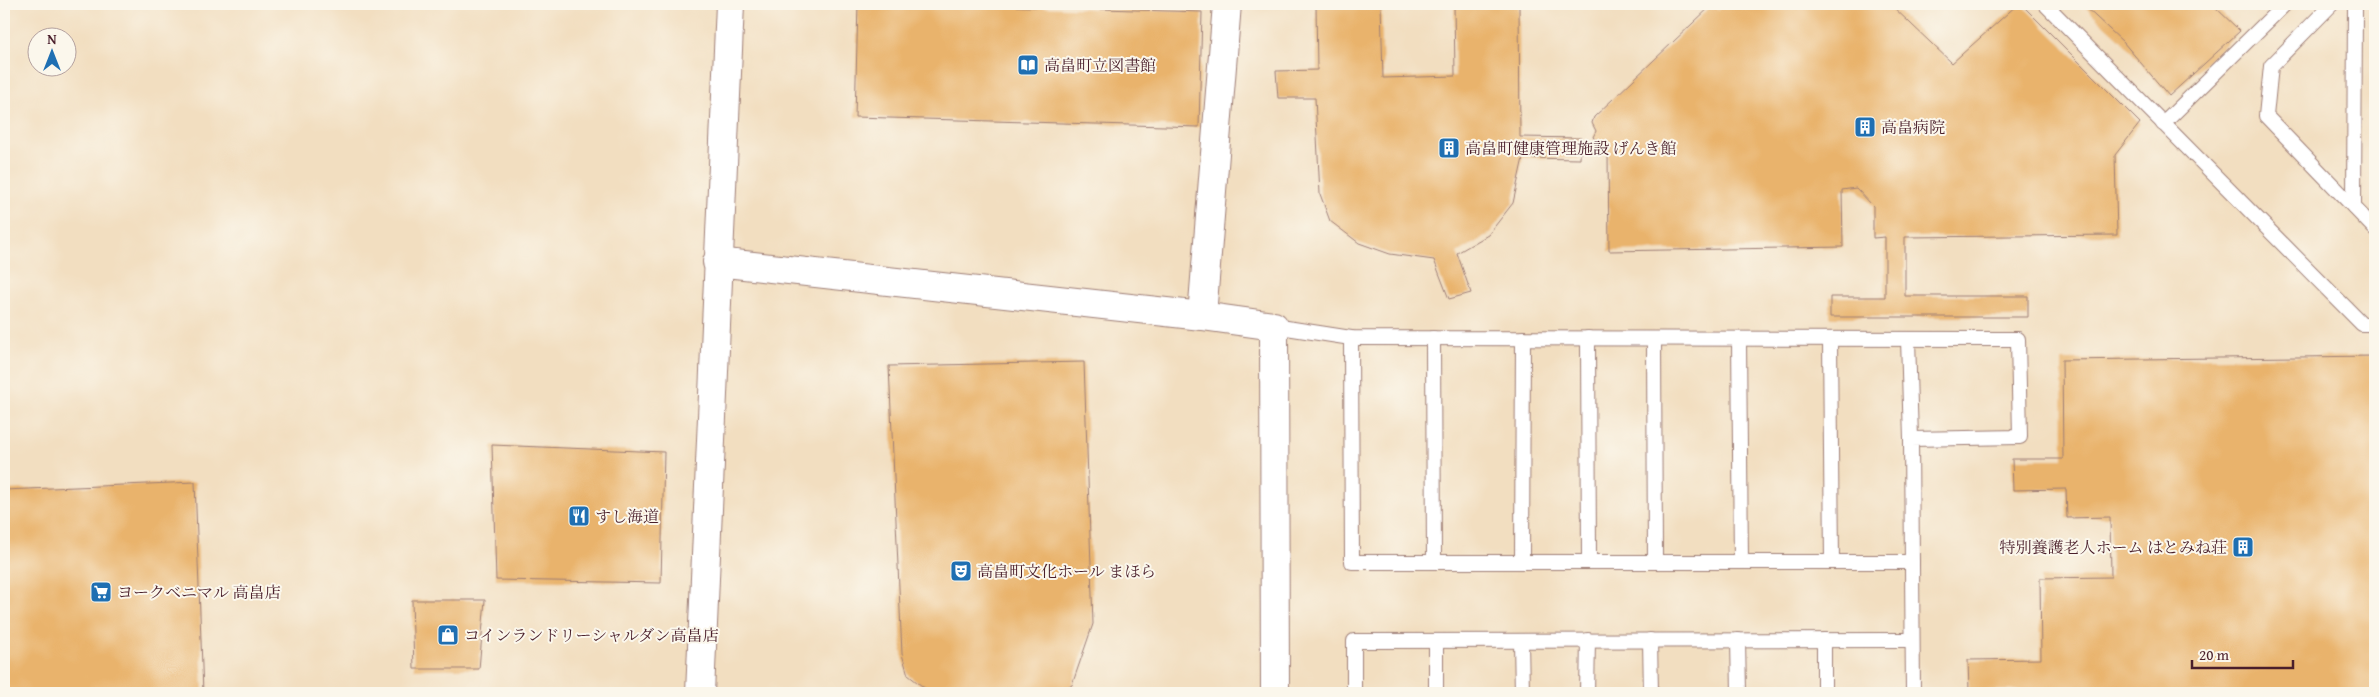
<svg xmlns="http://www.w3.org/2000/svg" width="2379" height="697" font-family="'Gentium Book Plus','Noto Serif JP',serif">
  <rect width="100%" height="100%" fill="#fbf7ec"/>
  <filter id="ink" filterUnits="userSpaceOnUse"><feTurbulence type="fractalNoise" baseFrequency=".02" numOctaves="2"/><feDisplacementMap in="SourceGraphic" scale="10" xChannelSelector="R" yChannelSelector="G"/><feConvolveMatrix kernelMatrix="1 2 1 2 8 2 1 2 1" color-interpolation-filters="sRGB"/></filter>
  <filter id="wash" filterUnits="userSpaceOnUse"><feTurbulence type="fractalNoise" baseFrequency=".0096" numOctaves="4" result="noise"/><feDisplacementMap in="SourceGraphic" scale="20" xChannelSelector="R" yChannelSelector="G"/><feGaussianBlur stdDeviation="1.12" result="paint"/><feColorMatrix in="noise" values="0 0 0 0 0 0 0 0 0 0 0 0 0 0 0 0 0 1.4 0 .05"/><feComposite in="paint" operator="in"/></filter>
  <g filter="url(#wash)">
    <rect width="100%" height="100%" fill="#f2dec0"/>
    <g id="blocks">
      <!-- building -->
      <g fill="#e9b36c">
        <path d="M858,4h78l266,8 -3,115 -344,-10z"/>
        <path d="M1316,4h65l2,74 72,-2 -1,-72h65l1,133 61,1 -1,21 -57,-1 -10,45 -25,32 -31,18 14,40 -22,6 -15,-39 -44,-6 -31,-11 -29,-22 -10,-27 -5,-96h-37l-2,-27 41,-1z"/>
        <path d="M1724,4h166l62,59 66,-59h3l119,119 -25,32 2,80 -212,2v59h123v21h-198v-20h55v-60l-12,1v-32l-17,-18 -14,2 1,57 -234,4 -1,-97 -15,-17 3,-6 -4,-8 2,-6 118,-112 6,5z"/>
        <path d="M2082,4h130l28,27 -71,65 -46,-54z"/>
        <path d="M2375,356v323l-4,14h-327v-3l-75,1 -1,-31 73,-1 -1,-81 71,-1 -1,-60 -43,1 -1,-29 -53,1 -1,-31h51l-1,-99z"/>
        <path d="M1084,362l9,262 -21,61 -12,8h-129l-23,-18 -6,-21 -13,-288z"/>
        <path d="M492,445l172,7 -3,131 -165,-3z"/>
        <path d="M195,482l8,211h-199v-203z"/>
        <path d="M412,600h73l-6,69h-65z"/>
        <path d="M342,689l47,3v1h-47z"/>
      </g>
    </g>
  </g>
  <g filter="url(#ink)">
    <use href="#blocks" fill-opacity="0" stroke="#9e7e76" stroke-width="1"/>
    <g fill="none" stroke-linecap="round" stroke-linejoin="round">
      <!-- lane casing -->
      <g stroke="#9e7e76" stroke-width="16">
        <g id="lane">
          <path d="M2045,4l317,320h13"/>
          <path d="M2332,4l-61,62 -5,50 109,113"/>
          <path d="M2163,124l122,-120"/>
          <path d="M2354,207l1,-203"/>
          <path d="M1274,326l77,12 667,1 2,98 -109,2 2,254"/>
          <path d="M1351,338l1,224h560"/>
          <path d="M1433,338l1,224"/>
          <path d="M1588,338l1,224"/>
          <path d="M1654,339l1,223"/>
          <path d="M1739,339l2,223"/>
          <path d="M1830,339l2,223"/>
          <path d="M1908,339l3,100"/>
          <path d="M1522,562l1,-224"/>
          <path d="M1650,640l1,53"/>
          <path d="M1738,640l1,53"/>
          <path d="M1824,640v53"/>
          <path d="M1436,641v52"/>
          <path d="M1521,641l1,52"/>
          <path d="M1354,693v-52l558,-1"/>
          <path d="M1587,693l1,-53"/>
        </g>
      </g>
      <!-- street casing -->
      <g stroke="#9e7e76" stroke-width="30">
        <g id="street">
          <path d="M717,262l485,54 72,10 1,367"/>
          <path d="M1202,316l25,-312"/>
          <path d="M700,693l30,-689"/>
        </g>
      </g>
      <!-- lane -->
      <use href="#lane" stroke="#fff" stroke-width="14"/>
      <!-- street -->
      <use href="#street" stroke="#fff" stroke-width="28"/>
    </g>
  </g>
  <!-- icons -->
  <defs>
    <g id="library-square" transform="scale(1.125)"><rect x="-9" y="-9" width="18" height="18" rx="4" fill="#1f6fb2" stroke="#fbf7ec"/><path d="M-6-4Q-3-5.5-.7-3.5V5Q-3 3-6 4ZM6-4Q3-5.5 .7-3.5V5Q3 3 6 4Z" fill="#fff"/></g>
    <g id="building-square" transform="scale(1.125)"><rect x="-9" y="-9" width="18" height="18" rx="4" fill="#1f6fb2" stroke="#fbf7ec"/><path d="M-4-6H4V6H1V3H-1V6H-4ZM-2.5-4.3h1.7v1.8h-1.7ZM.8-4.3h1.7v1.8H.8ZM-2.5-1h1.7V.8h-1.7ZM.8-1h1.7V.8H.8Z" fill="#fff"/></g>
    <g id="restaurant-square" transform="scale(1.125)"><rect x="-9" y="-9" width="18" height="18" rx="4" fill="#1f6fb2" stroke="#fbf7ec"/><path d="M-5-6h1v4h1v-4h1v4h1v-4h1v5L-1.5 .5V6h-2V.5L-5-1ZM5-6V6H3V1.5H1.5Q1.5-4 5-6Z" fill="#fff"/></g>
    <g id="theatre-square" transform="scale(1.125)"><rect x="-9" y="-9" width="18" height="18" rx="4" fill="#1f6fb2" stroke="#fbf7ec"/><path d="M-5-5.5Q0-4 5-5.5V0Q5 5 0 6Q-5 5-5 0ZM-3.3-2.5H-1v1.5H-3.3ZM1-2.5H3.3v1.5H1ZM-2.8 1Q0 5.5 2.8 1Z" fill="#fff"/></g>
    <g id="supermarket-square" transform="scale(1.125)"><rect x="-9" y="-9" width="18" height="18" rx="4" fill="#1f6fb2" stroke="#fbf7ec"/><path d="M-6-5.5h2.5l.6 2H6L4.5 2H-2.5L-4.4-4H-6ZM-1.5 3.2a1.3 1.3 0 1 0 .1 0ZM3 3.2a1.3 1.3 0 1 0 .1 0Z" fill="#fff"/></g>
    <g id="shop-square" transform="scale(1.125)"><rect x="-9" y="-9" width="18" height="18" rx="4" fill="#1f6fb2" stroke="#fbf7ec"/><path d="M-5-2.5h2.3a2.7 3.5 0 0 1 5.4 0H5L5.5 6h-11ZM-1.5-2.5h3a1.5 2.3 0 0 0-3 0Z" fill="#fff"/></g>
  </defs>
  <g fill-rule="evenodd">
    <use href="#library-square" x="1028" y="65"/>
    <use href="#building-square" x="1865" y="127"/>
    <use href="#building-square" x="1449" y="148"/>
    <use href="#restaurant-square" x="579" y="516"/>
    <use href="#building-square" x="2243" y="547"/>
    <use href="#theatre-square" x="961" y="571"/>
    <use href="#supermarket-square" x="101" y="592"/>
    <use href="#shop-square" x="448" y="635"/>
  </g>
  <g text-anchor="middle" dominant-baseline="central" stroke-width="4" stroke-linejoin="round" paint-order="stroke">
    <!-- poi labels -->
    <g font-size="16" fill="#4a1f2b" stroke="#fbf7ec" text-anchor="start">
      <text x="1044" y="65">高畠町立図書館</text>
      <text x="1881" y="127">高畠病院</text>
      <text x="1465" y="148">高畠町健康管理施設 げんき館</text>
      <text x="595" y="516">すし海道</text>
      <text x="2227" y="547" text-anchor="end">特別養護老人ホーム はとみね荘</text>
      <text x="977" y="571">高畠町文化ホール まほら</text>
      <text x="117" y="592">ヨークベニマル 高畠店</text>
      <text x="464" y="635">コインランドリーシャルダン高畠店</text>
    </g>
  </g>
  <!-- margin -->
  <rect width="2379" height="697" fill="none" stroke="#fbf7ec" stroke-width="20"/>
  <!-- north arrow -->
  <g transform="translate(52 52)"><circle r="24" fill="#fbf7ec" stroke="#b4a19f"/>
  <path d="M0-4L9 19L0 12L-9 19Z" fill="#1f6fb2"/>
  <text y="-8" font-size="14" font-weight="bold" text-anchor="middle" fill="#4a1f2b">N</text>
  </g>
  <!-- scale -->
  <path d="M2192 660v8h101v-8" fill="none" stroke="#4a1f2b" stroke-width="2.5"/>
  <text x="2199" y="660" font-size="15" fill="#4a1f2b" stroke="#fbf7ec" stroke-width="4" paint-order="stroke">20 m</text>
</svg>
